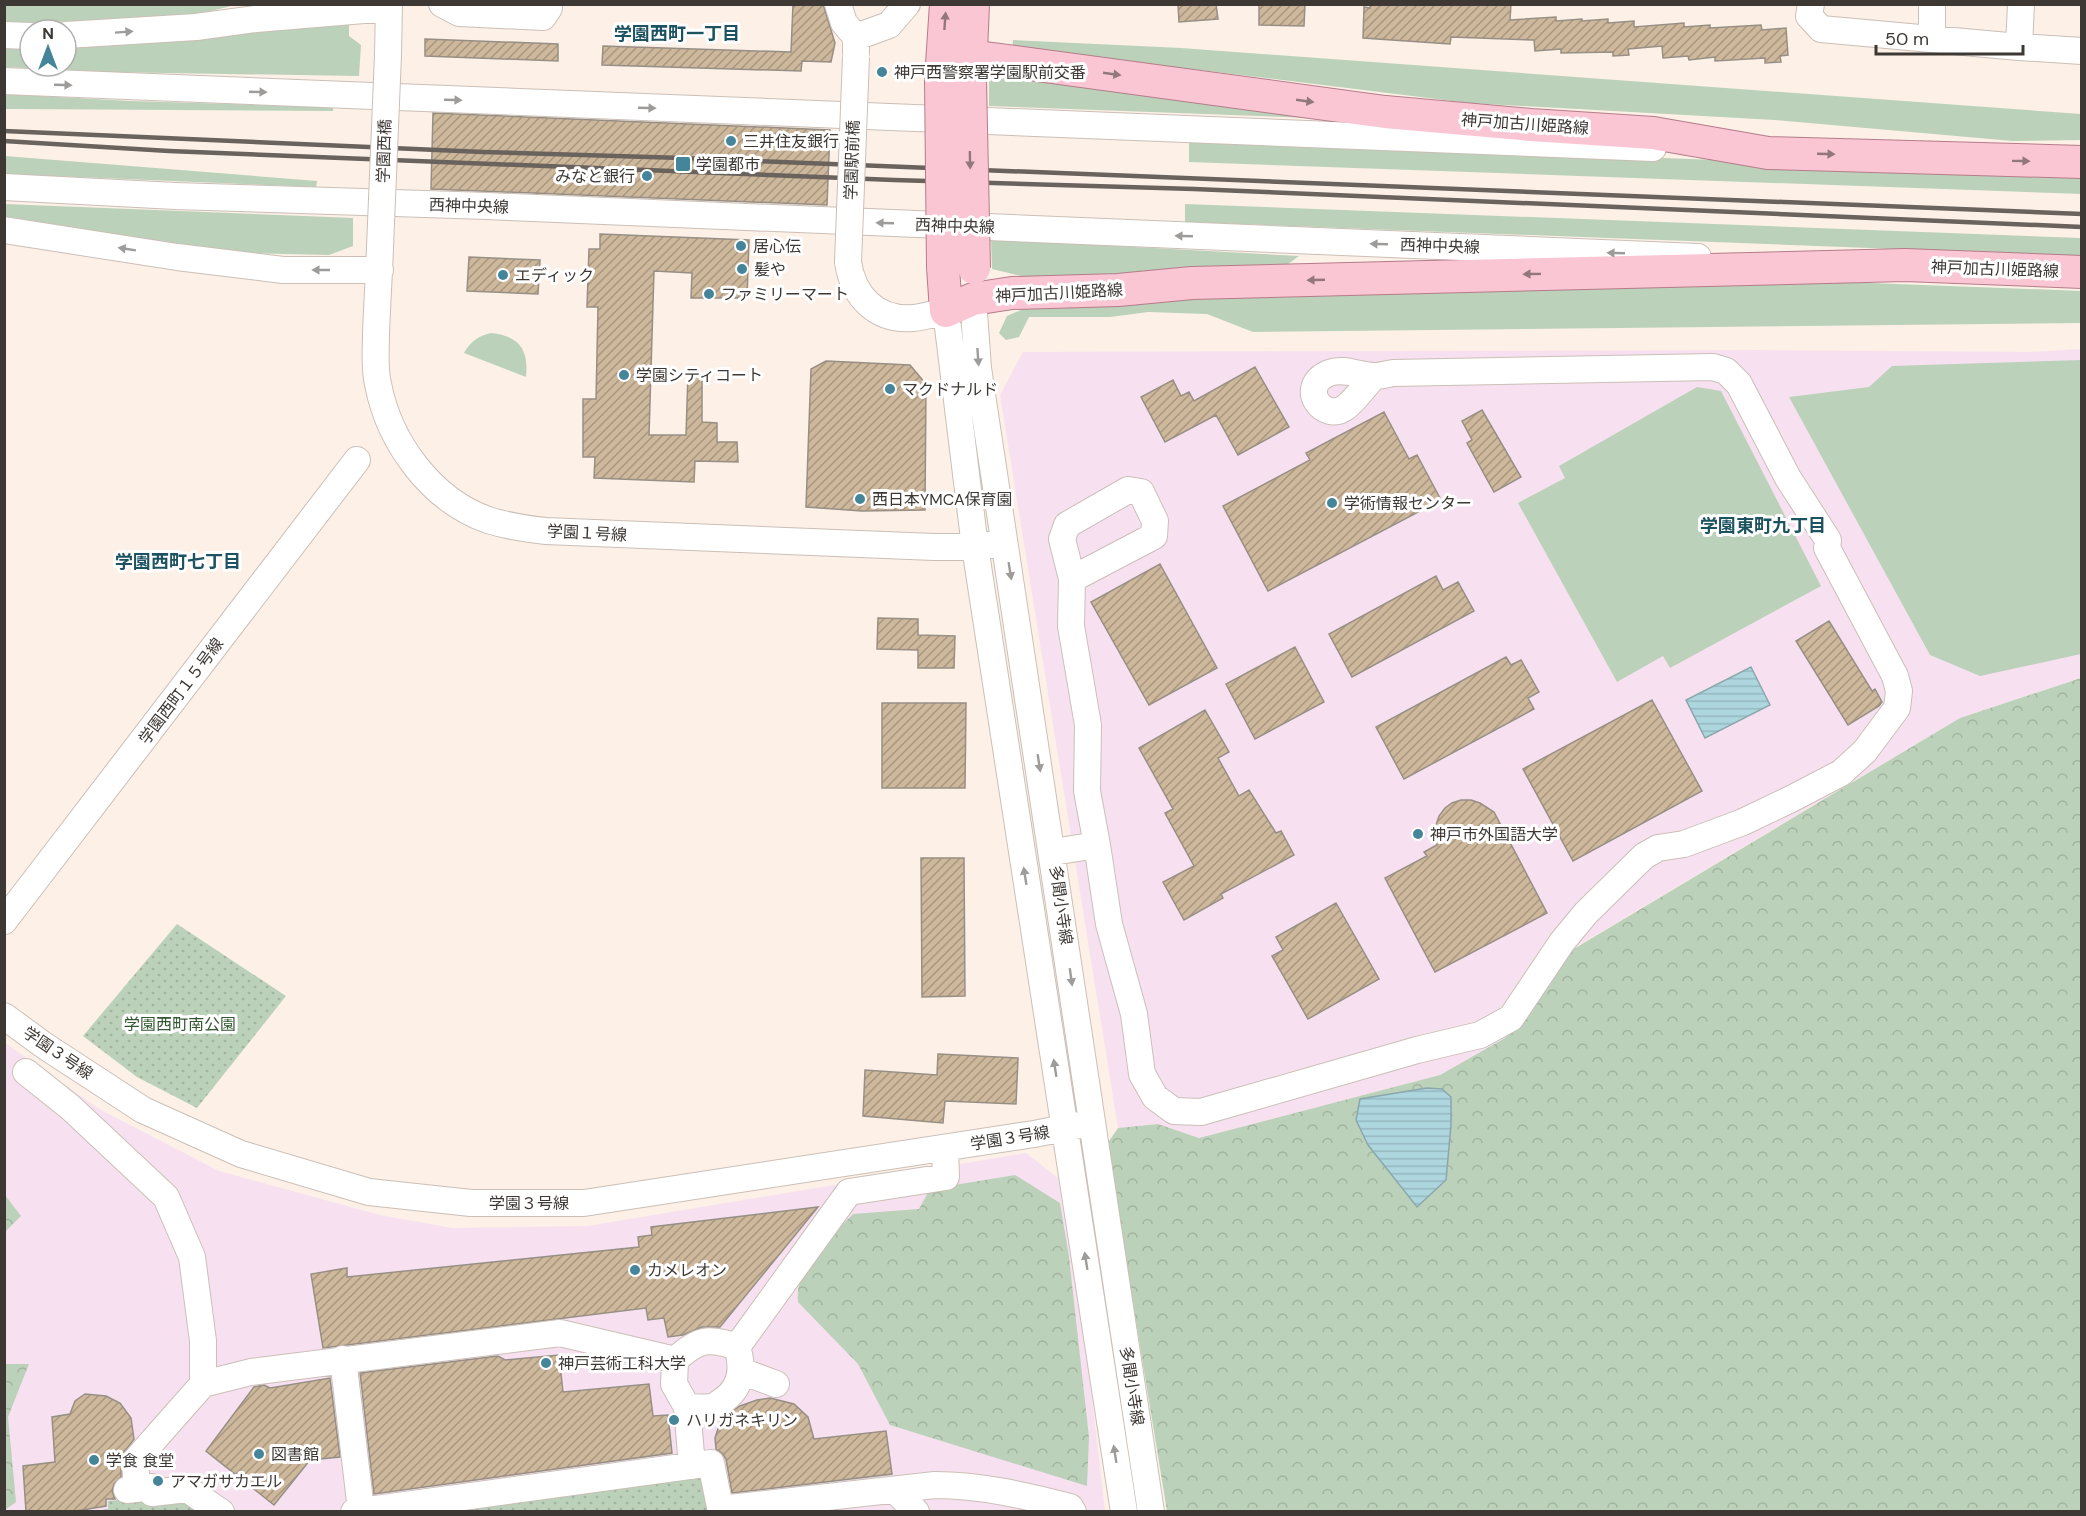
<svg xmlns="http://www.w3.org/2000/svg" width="2086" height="1516" viewBox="0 0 2086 1516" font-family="'DM Sans','Noto Sans JP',sans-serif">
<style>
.education{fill:#f7e1f0}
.green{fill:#bbd1b9}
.forest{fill:url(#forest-crowns);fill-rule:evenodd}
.park{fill:url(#park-dots)}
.water{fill:url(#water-rules);stroke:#8ba7ac;stroke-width:1.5}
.building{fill:url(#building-hatch);stroke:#978f85;stroke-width:1.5}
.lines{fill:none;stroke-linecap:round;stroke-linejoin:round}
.minor-casing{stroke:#cbbfb7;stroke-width:28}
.major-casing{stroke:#b57c8a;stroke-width:34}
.minor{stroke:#fff;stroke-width:26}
.major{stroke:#fac6d4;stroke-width:32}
.rail{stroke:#69625d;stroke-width:4.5}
.minor-bridge-casing{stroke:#cbbfb7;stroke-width:28;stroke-linecap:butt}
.major-bridge-casing{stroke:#b57c8a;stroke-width:34;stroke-linecap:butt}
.minor-bridge{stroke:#fff;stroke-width:26}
.major-bridge{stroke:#fac6d4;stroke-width:32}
.oneway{fill:#92787c}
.oneway2{fill:#9e9c9a}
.poi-dot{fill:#458599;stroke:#fff;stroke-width:2}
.labels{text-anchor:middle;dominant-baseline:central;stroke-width:6;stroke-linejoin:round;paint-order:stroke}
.poi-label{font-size:16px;fill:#3d3834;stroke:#fff;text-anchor:start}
.street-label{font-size:16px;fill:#3d3834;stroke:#fff}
.park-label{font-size:16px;fill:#335730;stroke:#fff}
.neighbourhood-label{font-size:18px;font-weight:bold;fill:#1d5261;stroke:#fff}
</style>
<defs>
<pattern id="forest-crowns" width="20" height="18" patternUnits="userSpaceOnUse" patternTransform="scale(1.5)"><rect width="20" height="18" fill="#bbd1b9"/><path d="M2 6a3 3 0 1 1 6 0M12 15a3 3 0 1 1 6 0" fill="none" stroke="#a2b4a0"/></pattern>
<pattern id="park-dots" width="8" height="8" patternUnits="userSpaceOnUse" patternTransform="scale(1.5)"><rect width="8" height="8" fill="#bbd1b9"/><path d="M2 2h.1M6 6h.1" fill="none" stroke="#a2b4a0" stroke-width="1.8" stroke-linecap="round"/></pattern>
<pattern id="water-rules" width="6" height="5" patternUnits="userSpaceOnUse" patternTransform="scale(1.5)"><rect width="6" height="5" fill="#add6df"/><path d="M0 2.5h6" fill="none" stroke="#96b8c0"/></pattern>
<pattern id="building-hatch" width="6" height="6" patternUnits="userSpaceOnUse" patternTransform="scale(1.5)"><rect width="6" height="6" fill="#ceb89c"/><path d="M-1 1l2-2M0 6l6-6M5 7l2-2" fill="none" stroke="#a89780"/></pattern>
</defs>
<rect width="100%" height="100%" fill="#fcf0e7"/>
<path class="education" d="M2081,349V678L1960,718L1572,949L1505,1038L1440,1075L1199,1138L1158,1124L1118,1128L1000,395L1023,352L1759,350L2030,352Z
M4,1042L99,1109L219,1171L380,1215L452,1228L587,1226L1026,1153L1067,1185L1105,1511H5Z"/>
<path class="green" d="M4,5H235L191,16L8,24L5,23Z
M349,23V36L361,45L359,76L105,72L5,67L4,45L30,46V66H66V45Z
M1013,40L1181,48L2081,114V140L2013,141L1775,120L1469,103L1200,70L1012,51Z
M1007,69L1312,118L989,106V81L1007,78Z
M4,94L130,101L333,107V111L16,109H5Z
M1189,141L2081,173L2082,194L1189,162Z
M5,156L317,181L316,187L5,174Z
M4,204L353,218V246L329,255L249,253L58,229L5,219Z
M1185,204L2081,238V256L1185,222Z
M991,239L1299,256L1280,270L1030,278L992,269Z
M1768,279L2082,291L2081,323L1253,332L1207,314L1148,312L1110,317H1029L1019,337L1006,340L999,333L1007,316L1021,310L1025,302L1159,293Z
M491,333C519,336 529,349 526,377L464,353C471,341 478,336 491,333Z
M2081,360V654L1980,676L1930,655L1789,397L1869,387L1892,366Z
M1697,387L1721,391L1821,586L1670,668L1663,656L1617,682L1518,503L1565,478L1559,466Z"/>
<path class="forest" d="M2081,678V1511H1167L1107,1144L1118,1128L1158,1124L1199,1138L1440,1075L1505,1038L1572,950L1960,718ZM1442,1089L1451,1097V1125L1417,1207L1368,1145Z
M1015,1175L1060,1203L1069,1257L1089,1437L1087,1486L890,1425L858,1364L798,1302C794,1266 830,1238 853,1214L919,1209L930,1189Z
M5,1195L21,1216L5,1232H4Z
M4,1364H29L8,1417L16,1502L5,1510Z"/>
<path class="park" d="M177,924L286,996L197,1108L137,1077L83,1036Z
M711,1463L719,1512H364Z
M187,1493L211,1512H89L108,1509V1501Z"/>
<path class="water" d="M1751,667L1770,705L1705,738L1686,700Z
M1427,1088L1442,1089L1451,1097V1125L1446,1180L1417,1207L1368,1145L1356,1120L1360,1099Z"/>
<path class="building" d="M793,4H823L835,43L831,62L802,61L801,71L602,65L603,46L791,52Z
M1178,4H1216L1218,19L1179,22Z
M1259,4H1305L1304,26L1259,25Z
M1370,4H1511L1510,20L1556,17V21L1582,19V21L1608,19V23L1634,21V27L1684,23V27L1710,25V28L1761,25L1762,30L1786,28L1788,55L1780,56L1781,62L1765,63V58L1715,61V57L1689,60L1688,56L1663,58L1662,46L1628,49L1629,55L1613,56V52L1561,53V49L1535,51L1534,40L1451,37L1450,44L1363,38L1364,7L1370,8Z
M425,39L558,44V61L425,56Z
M433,113L830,130L827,205L431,189Z
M600,234L749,240L747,298H691L692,273L654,271L649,435H686L688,374L702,375V422L717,423V442H737L738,462L695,461L694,482L594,478L595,457H583V399H596L598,307H587L589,249H600Z
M469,257L540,260L538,294L467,291Z
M826,361L910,365L926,384L925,510L862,511L806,507L811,369Z
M1255,367L1289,427L1238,455L1216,415L1165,442L1141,397L1173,380L1181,396L1189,392L1194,401Z
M1482,410L1521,477L1494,492L1467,443L1472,440L1462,421Z
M1384,412L1409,459L1417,455L1441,500L1268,591L1223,506L1310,460L1306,453Z
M1160,564L1217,668L1149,705L1091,602Z
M1436,576L1443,590L1458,582L1474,611L1352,677L1329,634Z
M878,618L918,619V635L955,636L954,668H918V650L877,649Z
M1829,621L1872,691L1875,689L1882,702L1879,706L1848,725L1796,641Z
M1295,647L1324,702L1255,739L1226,684Z
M1506,657L1511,665L1521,660L1539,692L1528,698L1534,709L1404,779L1376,727Z
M1652,700L1702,791L1573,861L1523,769Z
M882,703H966L965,788H882Z
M1205,710L1229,752L1218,758L1239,796L1249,790L1276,833L1281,831L1294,855L1221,894L1223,898L1184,920L1163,882L1194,866L1165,813L1173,809L1139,748Z
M1461,800H1471L1480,803L1494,812L1547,913L1435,972L1385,878L1427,856L1424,852L1437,845L1436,825L1439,816L1445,808L1452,803Z
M921,858H964L965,996L922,997Z
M1336,903L1379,979L1308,1019L1272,956L1283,950L1276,937Z
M938,1054L1018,1058L1016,1104L945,1101L943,1123L863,1116L865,1070L937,1075Z
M818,1207L720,1327H702L683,1335L668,1337L664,1318L648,1320L646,1308L323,1348L311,1274L347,1268V1277L639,1247L638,1237L652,1235L651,1227Z
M559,1355L563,1392L649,1384L653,1416L668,1415L672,1453L374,1494L360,1373L498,1356L505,1360Z
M330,1378L340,1457L310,1460L274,1505L206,1451L254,1387L264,1385L270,1388Z
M85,1394L106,1396L120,1403L131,1418L134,1439L121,1457V1477L114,1484L112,1491L115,1499H106V1506L70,1512H26L23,1466L55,1462L52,1417L70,1414L75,1401Z
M770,1398L794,1404L808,1417L814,1439L886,1431L892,1474L732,1493L726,1459L722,1453L716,1449L715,1438L721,1419L740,1406L757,1400Z"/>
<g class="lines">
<g class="minor-casing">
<path id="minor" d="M442,4L459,13L543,17L549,8V4
M838,4L844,23L856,37V52
M1811,4L1809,16L1821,29L2019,47L2082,51
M4,35L30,36
M66,35L196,27L256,19L388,8
M856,37L889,25L907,4
M1932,39V4
M2019,47L2021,4
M388,55L389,4
M4,81L1653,148
M4,187L175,196L487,206L1698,257
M4,230L177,257L283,270H380
M380,247C379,276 377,305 376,334C376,350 374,368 378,384C389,442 431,500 488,520C507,526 527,529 546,531L934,547H975L990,545
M848,262C853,296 876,321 913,318C924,317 935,313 946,311L975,547L1124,1512
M973,299L978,368L1151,1512
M1072,579L1062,539L1067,525L1128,490L1141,492L1155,521L1154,536L1072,579L1071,626L1088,725L1087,791L1097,845L1109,924L1134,1014L1142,1074L1155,1097L1174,1111L1201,1112L1417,1050L1480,1035L1511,1018L1562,942L1586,913L1644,856L1658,848L1684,844L1743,822L1791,799L1841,773L1865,751L1897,708L1899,691L1895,676L1827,548L1828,540L1788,478L1739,384L1726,371L1713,367L1393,373C1387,374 1380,376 1375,376C1359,376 1344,367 1329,373C1296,387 1324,424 1346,407C1356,399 1365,386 1374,376
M1053,852L1097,845
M4,921L357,460
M4,1016L45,1046L143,1110L241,1154L369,1192L471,1203H584L1034,1134L1080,1125
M26,1072L70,1107L166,1197L192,1257L203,1341V1384L251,1372L560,1333L675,1360
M737,1347C708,1337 698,1339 675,1360L674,1384L687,1407C694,1407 703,1408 710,1407C715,1407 719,1403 722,1401C742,1388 744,1368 737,1347L849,1192L946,1177L945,1148
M343,1359L361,1510
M741,1371L776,1384
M687,1407L692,1466
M137,1489L135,1461L203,1384
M127,1490L152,1487V1493L187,1489L221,1512
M895,1490L916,1512
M720,1509L935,1485C982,1485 1026,1496 1070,1507L1073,1512
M354,1512L711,1463L721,1512"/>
</g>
<g class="major-casing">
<path id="major" d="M970,56L1385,112L1531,125L1653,133L1768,153L2082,162
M970,76L973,4
M941,79L946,4
M943,267L946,311L973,299L1012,293L1118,290L1192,283L1905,265L2082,272"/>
</g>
<use href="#minor" class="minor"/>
<use href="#major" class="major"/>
<path class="rail" d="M4,131L483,152L682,158L2082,214
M4,141L169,151L894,180L1194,189L2082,227"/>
<g class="minor-bridge-casing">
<path id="minor-bridge" d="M380,247L388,55
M848,262L856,57"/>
</g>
<g class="major-bridge-casing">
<path id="major-bridge" d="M941,79L943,267
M970,80L974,268"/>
</g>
<use href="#minor-bridge" class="minor-bridge"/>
<use href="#major-bridge" class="major-bridge"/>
</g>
<defs><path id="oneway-solid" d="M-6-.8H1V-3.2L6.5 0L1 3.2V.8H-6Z" transform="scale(1.5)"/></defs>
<g class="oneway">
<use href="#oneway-solid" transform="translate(945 21) rotate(-86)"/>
<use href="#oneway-solid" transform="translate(1112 74) rotate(8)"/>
<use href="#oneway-solid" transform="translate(1305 101) rotate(8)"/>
<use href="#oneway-solid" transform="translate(1826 154) rotate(2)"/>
<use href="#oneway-solid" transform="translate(970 160) rotate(89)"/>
<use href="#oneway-solid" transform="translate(2021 161) rotate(1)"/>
<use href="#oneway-solid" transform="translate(1532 274) rotate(179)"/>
<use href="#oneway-solid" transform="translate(1316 280) rotate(178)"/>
</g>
<g class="oneway2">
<use href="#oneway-solid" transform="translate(124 32) rotate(-4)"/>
<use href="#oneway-solid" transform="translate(63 85) rotate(2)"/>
<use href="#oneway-solid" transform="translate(258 92) rotate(2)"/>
<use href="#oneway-solid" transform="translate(453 100) rotate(2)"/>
<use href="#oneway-solid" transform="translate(647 108) rotate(2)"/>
<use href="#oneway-solid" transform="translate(885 223) rotate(-178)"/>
<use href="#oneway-solid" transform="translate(1184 236) rotate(-178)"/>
<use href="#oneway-solid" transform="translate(1379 244) rotate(-178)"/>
<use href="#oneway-solid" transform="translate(127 249) rotate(-171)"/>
<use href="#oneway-solid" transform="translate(1616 253) rotate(-178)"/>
<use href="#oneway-solid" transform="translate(321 270) rotate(-180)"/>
<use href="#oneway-solid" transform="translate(978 357) rotate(86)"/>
<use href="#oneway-solid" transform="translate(1010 571) rotate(81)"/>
<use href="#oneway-solid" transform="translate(1039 763) rotate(81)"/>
<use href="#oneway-solid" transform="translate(1025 876) rotate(-99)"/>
<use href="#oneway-solid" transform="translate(1071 977) rotate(82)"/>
<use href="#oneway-solid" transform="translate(1055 1068) rotate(-99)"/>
<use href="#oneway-solid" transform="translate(1086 1261) rotate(-99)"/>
<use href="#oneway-solid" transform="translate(1115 1454) rotate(-99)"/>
</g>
<g class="poi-dot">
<circle cx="882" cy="72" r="6"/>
<circle cx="731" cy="141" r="6"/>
<rect x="675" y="156" width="16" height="16" rx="3"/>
<circle cx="647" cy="176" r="6"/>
<circle cx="741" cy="246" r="6"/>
<circle cx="742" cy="269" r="6"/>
<circle cx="503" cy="275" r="6"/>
<circle cx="709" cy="294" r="6"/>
<circle cx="624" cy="375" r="6"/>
<circle cx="890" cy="389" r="6"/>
<circle cx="860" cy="499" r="6"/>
<circle cx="1332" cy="503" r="6"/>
<circle cx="1418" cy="834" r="6"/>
<circle cx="635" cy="1270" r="6"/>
<circle cx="546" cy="1363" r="6"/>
<circle cx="674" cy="1420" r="6"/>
<circle cx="259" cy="1454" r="6"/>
<circle cx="94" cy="1460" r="6"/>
<circle cx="158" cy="1481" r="6"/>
</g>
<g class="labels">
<g class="poi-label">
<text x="894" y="72">神戸西警察署学園駅前交番</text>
<text x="743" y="141">三井住友銀行</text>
<text x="696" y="164">学園都市</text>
<text x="635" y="176" text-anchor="end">みなと銀行</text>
<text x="753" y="246">居心伝</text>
<text x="754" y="269">髪や</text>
<text x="515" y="275">エディック</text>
<text x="721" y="294">ファミリーマート</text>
<text x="636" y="375">学園シティコート</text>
<text x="902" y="389">マクドナルド</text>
<text x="872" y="499">西日本YMCA保育園</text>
<text x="1344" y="503">学術情報センター</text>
<text x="1430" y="834">神戸市外国語大学</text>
<text x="647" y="1270">カメレオン</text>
<text x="558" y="1363">神戸芸術工科大学</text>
<text x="686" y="1420">ハリガネキリン</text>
<text x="271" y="1454">図書館</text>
<text x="106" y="1460">学食 食堂</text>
<text x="170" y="1481">アマガサカエル</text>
</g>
<g class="street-label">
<text transform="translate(1525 124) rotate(4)">神戸加古川姫路線</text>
<text transform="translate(384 151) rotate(-88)">学園西橋</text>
<text transform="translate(852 160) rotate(-88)">学園駅前橋</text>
<text transform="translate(469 206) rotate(2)">西神中央線</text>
<text transform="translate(955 226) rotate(2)">西神中央線</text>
<text transform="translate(1440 246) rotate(2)">西神中央線</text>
<text transform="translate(1995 269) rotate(2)">神戸加古川姫路線</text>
<text transform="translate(1059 293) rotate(-3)">神戸加古川姫路線</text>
<text transform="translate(587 533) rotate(3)">学園１号線</text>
<text transform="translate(181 691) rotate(-53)">学園西町１５号線</text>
<text transform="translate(1061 905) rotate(82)">多聞小寺線</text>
<text transform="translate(58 1053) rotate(34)">学園３号線</text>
<text transform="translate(1010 1138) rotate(-9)">学園３号線</text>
<text x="529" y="1203">学園３号線</text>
<text transform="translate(1132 1386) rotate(81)">多聞小寺線</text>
</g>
<g class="park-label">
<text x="180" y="1024">学園西町南公園</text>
</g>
<g class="neighbourhood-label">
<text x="677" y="34">学園西町一丁目</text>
<text x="1763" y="526">学園東町九丁目</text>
<text x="178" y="562">学園西町七丁目</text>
</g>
</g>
<rect width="2086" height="1516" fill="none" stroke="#3d3834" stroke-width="12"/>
<g transform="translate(48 48)"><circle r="28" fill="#ffffff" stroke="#b1afae" stroke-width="1.5"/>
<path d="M0-4.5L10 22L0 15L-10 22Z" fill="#458599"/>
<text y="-9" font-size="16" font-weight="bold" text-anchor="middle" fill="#3d3834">N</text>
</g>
<path d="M1876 45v9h147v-9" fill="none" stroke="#3d3834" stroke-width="3"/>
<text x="1885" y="45" font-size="18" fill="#3d3834" stroke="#ffffff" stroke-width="4.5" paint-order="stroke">50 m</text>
</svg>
